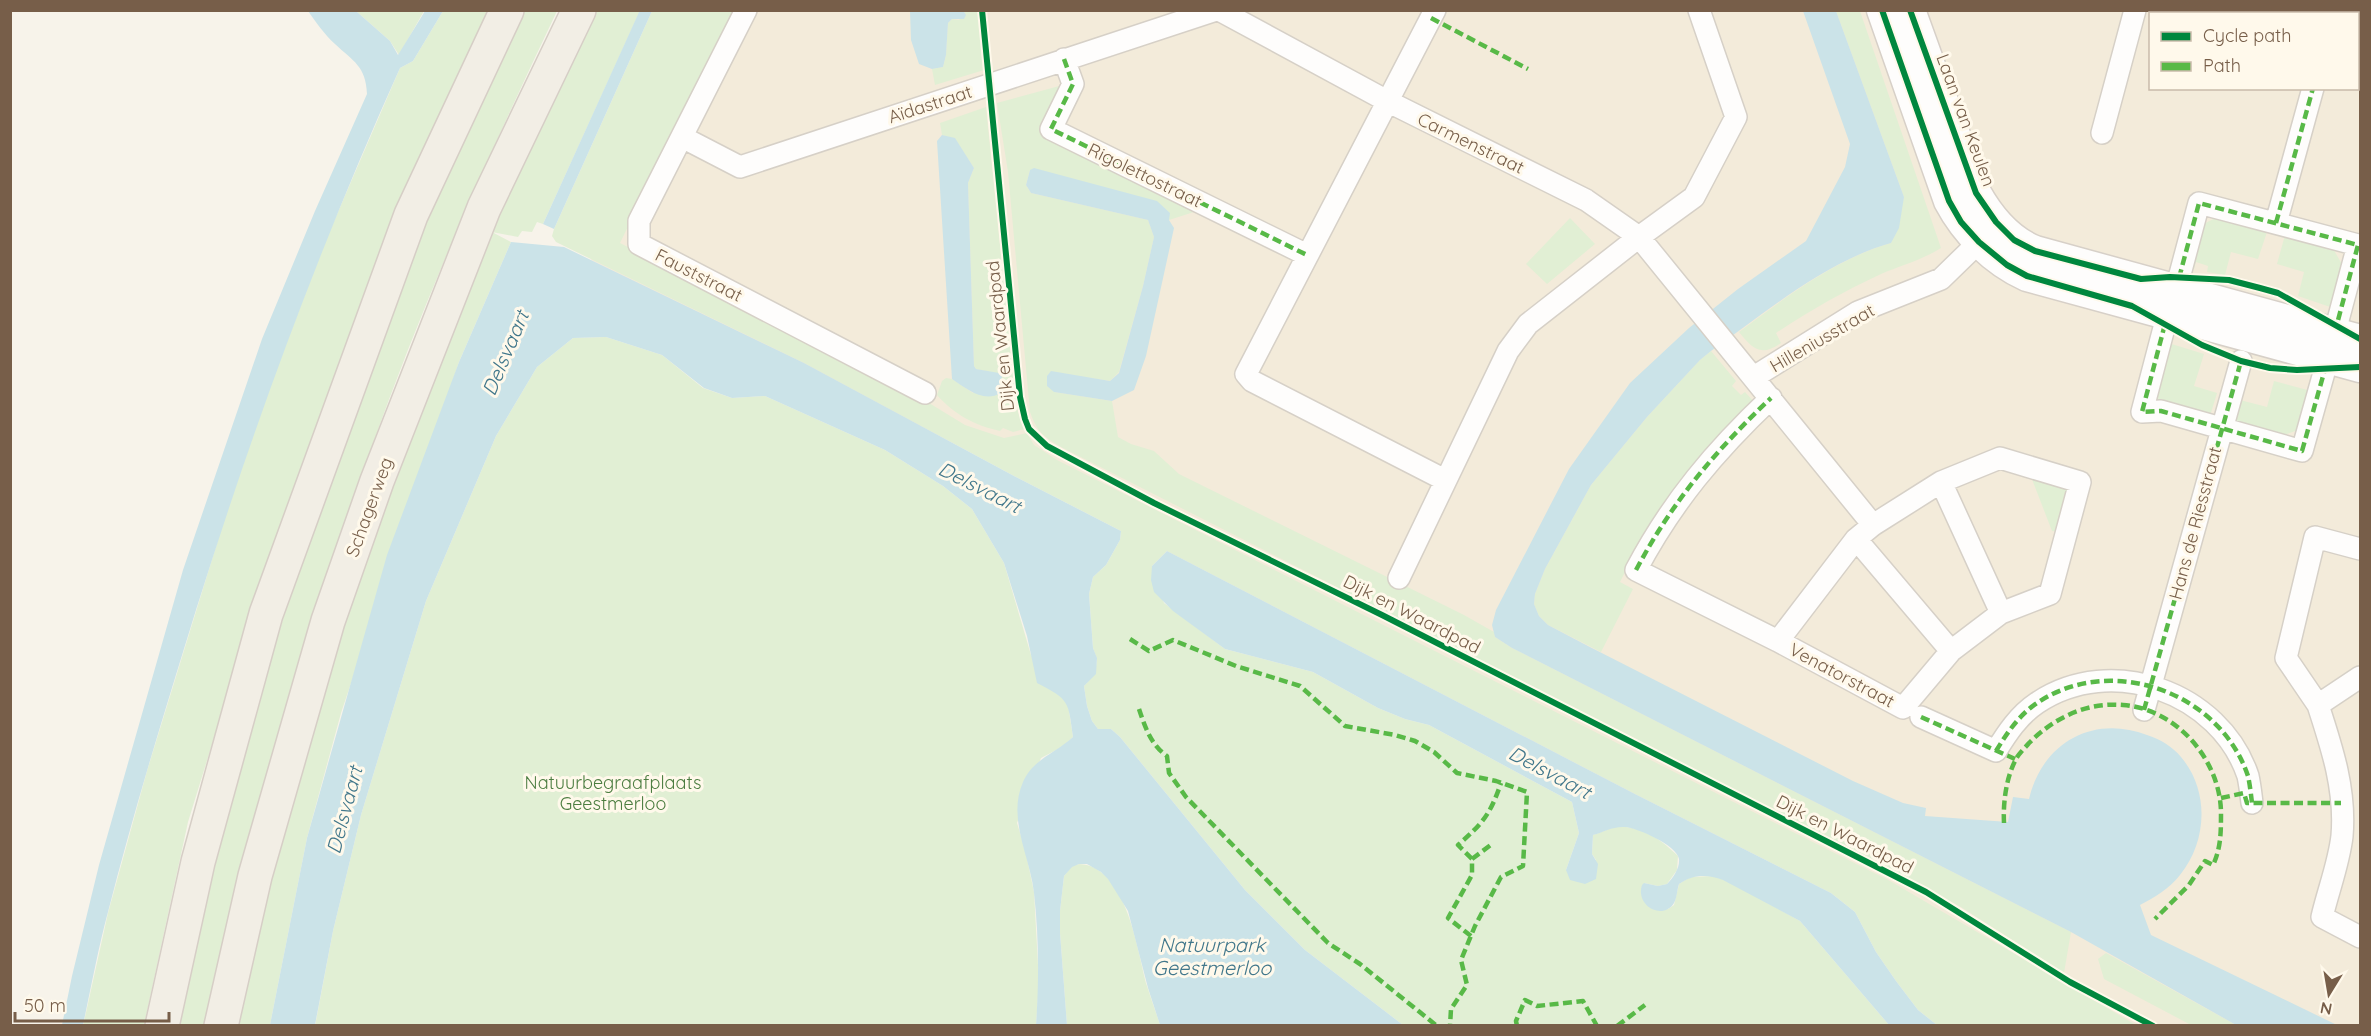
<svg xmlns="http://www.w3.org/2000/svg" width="2371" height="1036" viewBox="0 0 2371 1036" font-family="Quicksand,sans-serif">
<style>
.residential{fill:#f3ebda;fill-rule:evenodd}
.green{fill:#e1efd4}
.water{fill:#cbe3e8}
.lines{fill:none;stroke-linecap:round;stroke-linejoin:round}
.street-casing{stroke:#d6d0c7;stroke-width:24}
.secondary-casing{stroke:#d7d0c8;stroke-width:33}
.primary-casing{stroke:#d6cec6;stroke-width:36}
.street{stroke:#fefdfc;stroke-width:21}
.secondary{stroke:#fefdfc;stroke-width:30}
.primary{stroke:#f2eee5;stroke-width:33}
.quiet{stroke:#58b947;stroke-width:4.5;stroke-dasharray:9 4.5;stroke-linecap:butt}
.cycleway-casing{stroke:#fff9eb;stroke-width:10}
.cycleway{stroke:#00873e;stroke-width:6}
.labels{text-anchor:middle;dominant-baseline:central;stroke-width:6;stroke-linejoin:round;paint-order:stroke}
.street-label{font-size:18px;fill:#775e49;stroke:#fff9eb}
.park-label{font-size:18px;fill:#4c7d40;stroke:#fff9eb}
.water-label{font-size:20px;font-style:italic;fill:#41778b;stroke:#fff9eb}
</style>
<rect width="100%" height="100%" fill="#f7f3ea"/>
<path class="residential" d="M719,11H2360V1025L2104,1026L2068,1012L1635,794L1140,537L591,260ZM2150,14H2358V88H2150Z"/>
<path class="green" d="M356,11H424L399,55L390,41Z
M443,11H491L379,254L276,537L188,822L144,1025L83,1026L108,913L147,771L225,517L267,394L325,242L400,68L413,61Z
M519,11H557C489,154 424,299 371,449C303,638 248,830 204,1025L175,1026L238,769L332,456L428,202Z
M590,11H640L543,224L537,222L532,232L522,231L518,237L492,232L511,242L459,362L341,713L307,838L270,1025L239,1026L267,898L304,753L337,640L403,451L503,196Z
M652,11H733L620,243L916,395L965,425L1004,438L1027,433L1034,445L1057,460L1890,881L2136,1025H1937L1918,1010L1896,981L1876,952L1855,912L1831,893L1635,794L1167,551L1152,566L1164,603L1225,649L1313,672L1378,708L1405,719L1429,725L1572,802L1579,833L1566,870L1596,860L1592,854L1593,835C1601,833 1608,828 1616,827C1640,824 1662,840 1678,856L1677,870L1667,884L1658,886L1644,883L1668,909L1674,905L1679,884L1690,877L1713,876L1730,882L1800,921L1889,1025H1403L1305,950L1245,890L1120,737L1111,729H1098L1092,721L1087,706L1084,686L1095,674L1097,659L1093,648L1089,594L1093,577L1106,565L1120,540L1121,531L1014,476L804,363L556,242L552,236L554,229Z
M963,11H978L984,70L935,85L932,69L943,67L946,55L948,23L952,19L959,20L965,12Z
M1836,11H1860L1941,248C1922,260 1902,265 1881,274C1844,291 1809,311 1776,333L1781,343C1760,357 1753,349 1739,332C1785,298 1835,259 1891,243L1904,197Z
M1063,85L1045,130L1200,210L1169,220L1030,170L1026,185L1031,193L1148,220L1154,237L1143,286L1119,372L1110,381L1051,372L1054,392L1112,401L1118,437L1131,444L1154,451L1179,474L1464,615L1494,632L1495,637L1512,648L2071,932L2064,973L1961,907L1658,750L1061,447C1043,436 1037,432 1030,412L1008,172L997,103Z
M986,107L1016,405L1024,429L1013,432L1003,428L1000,431C974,425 955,415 937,395L942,381L946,378L952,379L973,393L1002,375L976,369L974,366L968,183L974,168L955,139L942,135L940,123Z
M2219,216L2268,229L2258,259L2231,252L2225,275L2207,272L2208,266L2196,262L2194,269L2186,266L2196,228Z
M1570,218L1595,244L1547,284L1526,264Z
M2285,235L2332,247L2346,271L2336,309L2298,296L2304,272L2277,264Z
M606,337L662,355L703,388L732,398L765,396L885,450L943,486L972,509L1004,563L1031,655L1068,704L1073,737L1062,747L1041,758L1017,823L1025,849L1034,892L1039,983L1036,1025L315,1026L333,931L361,815L426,601L496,436L537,367L573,338Z
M2165,342L2204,354L2194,386L2217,393L2209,419L2161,404L2154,391Z
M1711,351L1736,381L1732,386L1741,395L1745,392L1756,404L1631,560L1620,582L1633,589L1601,652L1548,625L1539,616L1534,604L1535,594L1545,569L1591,485L1647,417L1700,360Z
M2274,381L2311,391L2301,429L2275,438L2233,426L2240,400L2267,407Z
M2030,474L2070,486L2059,532L2052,531Z
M1079,864C1127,866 1137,950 1147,986C1151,999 1156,1012 1160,1025H1067L1060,933V911L1064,876L1072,866Z
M2106,953L2236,1025H2191L2104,979L2098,959Z"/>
<path class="water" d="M640,10L652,11L554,229L543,224Z
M963,10L966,15L964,19H952L948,23L946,55L943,67L932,69L919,64L911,40L910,11Z
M308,11H356L390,41L398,55L425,11H443L413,61L400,68C320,245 254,425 196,610C165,710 134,810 108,912C98,949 91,988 83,1025H62L72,976L99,865L183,570L262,339L315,211L367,94C366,66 353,61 335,44C324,34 316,22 308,11Z
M1803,11H1836L1904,197L1899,228L1891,243C1824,262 1767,312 1711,351L1700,360L1647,417L1591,485L1545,569L1535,594L1534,604L1539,616L1548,625L1588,646L1853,781L1903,803L1926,808L1925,816L2008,822L2013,797L2029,799C2042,743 2093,714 2147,735C2160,739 2173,747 2181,757C2210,791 2207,842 2180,875C2169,889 2155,897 2140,905L2151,935L2337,1025H2236L2071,932L1512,648L1495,637L1492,625L1496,610L1569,469L1630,383L1689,328L1738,289L1806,241L1845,167L1850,144Z
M942,135L955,138L974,168L968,183L974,366L976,369L999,373L1002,375L1001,393C983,403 967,389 952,379L937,141Z
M1034,168L1157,201L1170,213L1169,220L1174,228L1146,356L1134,390L1112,401L1054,392L1047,386V376L1051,371L1110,381L1119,373L1143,286L1154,237L1148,220L1031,193L1026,185L1030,170Z
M511,242L564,247L804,363L1014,476L1121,531L1120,540L1106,565L1093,577L1089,594L1093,648L1097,658L1096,674L1084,686L1087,706L1092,721L1098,729H1111L1120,737L1245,890L1305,950L1403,1025H1160L1148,988L1128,911L1108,879L1101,872L1087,864H1079L1072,867L1064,876L1060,911V933L1067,1025H1036C1039,982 1039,937 1034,893C1030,856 1007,819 1023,782C1033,759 1056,753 1073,737C1068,701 1070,700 1037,683L1027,636L1004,563L972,509L943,486L885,450L765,396L732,398L704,388L662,355L606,337L573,338L537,367L496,436L426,601L361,815L333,931L315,1025H270L307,838L387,555L459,362Z
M1167,551L1635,794L1831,893L1855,912L1876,952L1896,981L1918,1010L1937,1025H1889L1800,921L1723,880C1707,874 1693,874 1679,884C1677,890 1677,898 1674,903C1663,921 1635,906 1642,885L1644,883L1658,886L1667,884C1673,878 1680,868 1679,859C1677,845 1637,828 1625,827C1613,826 1604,832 1593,835L1592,854L1598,864L1596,879L1585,884L1570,880L1566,870L1579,833L1572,802L1429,725L1405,719L1378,708L1313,672L1225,649L1173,611L1154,592L1151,580L1152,566Z"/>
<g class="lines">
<g class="street-casing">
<path id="street" d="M746,10L639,221V244L925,393
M1219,10L1389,102L1586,200L1639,237L1873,525
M1435,10L1246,374L1252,381L1445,480
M2204,10L2215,14
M2308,14L2309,10
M2358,24L2360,12
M2358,53L2360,54
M1064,59L1073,84L1051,129L1307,255
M2102,133L2135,10
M682,137L740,167L1216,10
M2276,223L2313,88
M2179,278L2199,203L2358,245L2337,324
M2165,324L2142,412L2161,411L2302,451L2325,369
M1754,377L1858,312L1941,279L1979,242
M1771,398C1715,451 1672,502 1636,570L1778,641L1903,708L1951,651L2001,613L2050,594L2080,482L2000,458L1941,482L1873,525L1856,539L1778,641
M1941,482L2001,613
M1856,539L1951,651
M1399,578L1508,351L1528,324L1639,237L1694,197L1736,117L1699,10
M2360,677L2318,705C2332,748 2346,790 2342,836C2339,863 2328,891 2322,917L2360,937
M2318,705L2286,658L2315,537L2360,549
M2144,710L2241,361
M1921,717L1996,751C2007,733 2019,715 2037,703C2111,653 2220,692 2248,776C2250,785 2251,795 2252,803"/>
</g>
<g class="secondary-casing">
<path id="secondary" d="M1882,10L1949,201C1966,233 1994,261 2027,276L2360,367
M1910,10L1976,193C1990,218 2008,240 2035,251L2360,340"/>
</g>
<g class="primary-casing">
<path id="primary" d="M162,1026L198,862L266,614L411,215L507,10
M221,1026L255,876L328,621L377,481L484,208L579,10"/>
</g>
<use href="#street" class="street"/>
<use href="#secondary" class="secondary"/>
<use href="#primary" class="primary"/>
<path class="quiet" d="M1431,18L1528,69
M1064,59L1073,84L1051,129L1307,255
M2276,223L2313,88
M2179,278L2199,203L2358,245L2337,324
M2165,324L2142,412L2161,411L2302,451L2325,369
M1636,570C1672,502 1715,451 1771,398
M1130,639L1149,651L1173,640L1236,666L1300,686L1345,726L1395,735L1415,741L1434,752L1457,773L1496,781L1527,792L1523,866L1501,877L1475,926L1461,960L1467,985L1451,1009L1450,1026
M1139,709C1145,727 1151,745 1167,756L1169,773L1186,797L1328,943L1360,964L1437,1026
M2144,710L2241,361
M1921,717L2015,759
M1996,751C2007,733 2019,715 2037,703C2111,653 2220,692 2248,776C2250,785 2251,795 2252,803
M2221,798L2244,793L2247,803H2341
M2004,823C2003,803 2006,779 2015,761C2018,754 2024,749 2029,743C2054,718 2086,702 2123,705C2177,709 2220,760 2221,812C2221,832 2221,848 2213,865L2205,861L2189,885L2155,919
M1472,859L1492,844
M1471,936L1448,918L1472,875V859L1458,845C1483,823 1490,815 1501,783
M1517,1026L1516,1021L1525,1000L1537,1006L1583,1001L1597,1026
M1617,1026L1645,1005"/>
<g class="cycleway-casing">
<path id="cycleway" d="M982,10L1020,397L1025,419L1029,429L1047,446L1154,503L1382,615L1926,892L2070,982L2153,1026
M1882,10L1949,201L1961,222L1979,242L2007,265L2027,276L2132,306L2202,345L2241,361L2270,368L2297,370L2360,367
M1910,10L1976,193L1996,222L2014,240L2035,251L2141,279L2170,277L2229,280L2260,288L2278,293L2360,339"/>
</g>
<use href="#cycleway" class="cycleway"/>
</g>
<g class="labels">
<g class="street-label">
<text transform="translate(930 104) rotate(-18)">Aïdastraat</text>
<text transform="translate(1966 120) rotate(70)">Laan van Keulen</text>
<text transform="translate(1471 143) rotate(26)">Carmenstraat</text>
<text transform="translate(1145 175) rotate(26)">Rigolettostraat</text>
<text transform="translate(699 275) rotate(27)">Fauststraat</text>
<text transform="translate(1000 336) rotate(-96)">Dijk en Waardpad</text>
<text transform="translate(1822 338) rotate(-30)">Hilleniusstraat</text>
<text transform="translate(369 507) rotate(-70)">Schagerweg</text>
<text transform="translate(2195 523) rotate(-75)">Hans de Riesstraat</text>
<text transform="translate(1412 614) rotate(27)">Dijk en Waardpad</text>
<text transform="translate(1842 675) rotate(28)">Venatorstraat</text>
<text transform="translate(1845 834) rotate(27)">Dijk en Waardpad</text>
</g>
<g class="park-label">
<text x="613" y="782">Natuurbegraafplaats<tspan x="613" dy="21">Geestmerloo</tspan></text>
</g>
<g class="water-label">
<text transform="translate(505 353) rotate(-67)">Delsvaart</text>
<text transform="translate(980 487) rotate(27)">Delsvaart</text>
<text transform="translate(1550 772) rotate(28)">Delsvaart</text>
<text transform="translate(344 810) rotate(-75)">Delsvaart</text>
<text x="1212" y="944">Natuurpark<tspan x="1212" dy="23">Geestmerloo</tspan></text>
</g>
</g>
<rect width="2371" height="1036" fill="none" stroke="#775e49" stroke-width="24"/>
<rect x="2149" y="12" width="210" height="78" fill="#fff9eb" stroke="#c9bbaa" stroke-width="1.5"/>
<rect x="2161" y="32" width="30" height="9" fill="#00873e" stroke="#c9bbaa" stroke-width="1.5"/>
<text x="2203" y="42" font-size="18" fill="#775e49">Cycle path</text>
<rect x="2161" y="62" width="30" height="9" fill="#58b947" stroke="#c9bbaa" stroke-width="1.5"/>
<text x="2203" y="72" font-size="18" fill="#775e49">Path</text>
<g transform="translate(2329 994) rotate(191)" stroke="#fff9eb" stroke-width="4.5" paint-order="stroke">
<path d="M0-4.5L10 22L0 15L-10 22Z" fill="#775e49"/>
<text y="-9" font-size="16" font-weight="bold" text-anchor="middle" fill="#775e49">N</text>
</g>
<path d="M15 1012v9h154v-9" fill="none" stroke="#775e49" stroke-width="3"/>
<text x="24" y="1012" font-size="18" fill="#775e49" stroke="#fff9eb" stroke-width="4.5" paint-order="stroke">50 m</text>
</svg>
